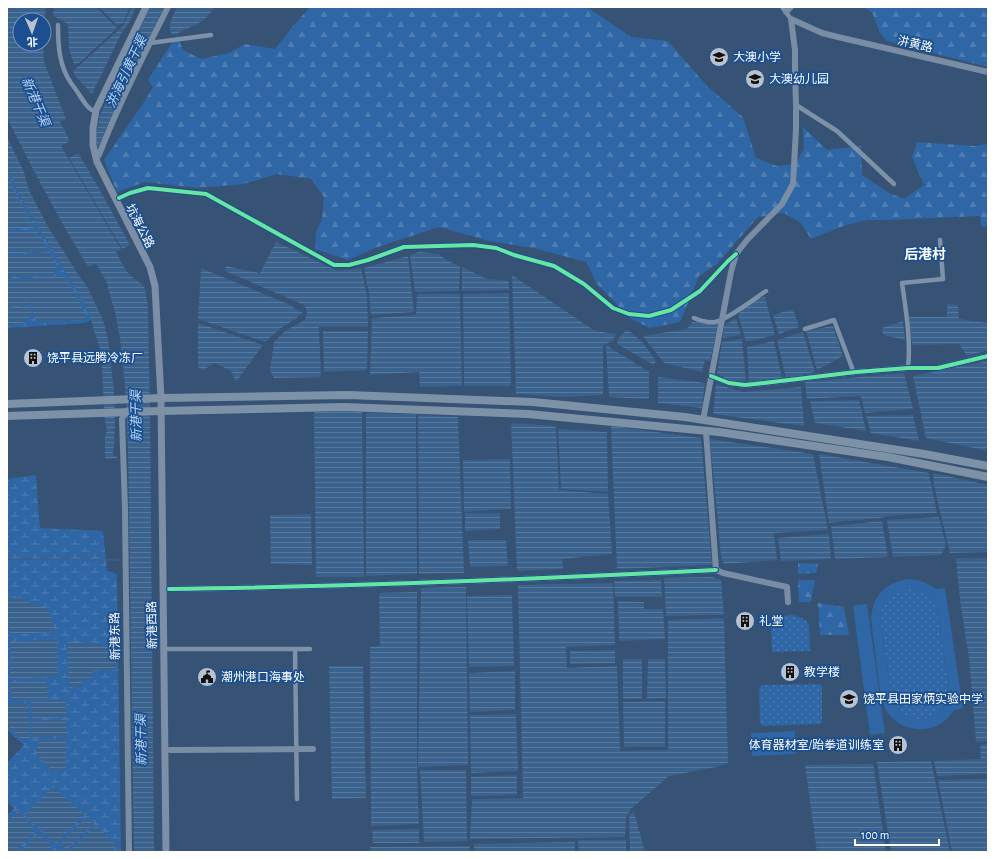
<svg xmlns="http://www.w3.org/2000/svg" width="995" height="859" viewBox="0 0 995 859" font-family="'Alegreya Sans','Noto Sans SC',sans-serif">
<style>
.grass{fill:url(#grass-dots)}
.forest{fill:url(#forest-firs)}
.wetland{fill:url(#wetland-marsh)}
.pitch{fill:#2f66a5;fill-rule:evenodd}
.water{fill:url(#water-rules)}
.lines{fill:none;stroke-linecap:round;stroke-linejoin:round}
.stream{stroke:#3b618d;stroke-width:1.5}
.street{stroke:#7d92a8;stroke-width:4.5}
.secondary{stroke:#798da4;stroke-width:6}
.primary{stroke:#7d8ea7;stroke-width:7}
.highway{stroke:#7e92a7;stroke-width:8}
.cycleway-casing{stroke:#1b4f8f;stroke-width:6}
.cycleway{stroke:#66e7a1;stroke-width:4}
.labels{text-anchor:middle;dominant-baseline:central;stroke-width:3.5;stroke-linejoin:round;paint-order:stroke}
.street-label{font-size:12px;fill:#fff;stroke:#1b4f8f}
.poi-label{font-size:12px;fill:#fff;stroke:#1b4f8f;text-anchor:start}
.water-label{font-size:13px;font-style:italic;fill:#b5d3f5;stroke:#1b4f8f}
.quarter-label{font-size:14px;font-weight:bold;fill:#fff;stroke:#1b4f8f}
</style>
<defs>
<pattern id="grass-dots" width="8" height="8" patternUnits="userSpaceOnUse"><rect width="8" height="8" fill="#2f66a5"/><path d="M2 2h.1M6 6h.1" fill="none" stroke="#4e7db2" stroke-width="1.8" stroke-linecap="round"/></pattern>
<pattern id="forest-firs" width="22" height="20" patternUnits="userSpaceOnUse"><rect width="22" height="20" fill="#2f66a5"/><path d="M5 1l3.5 6h-7zM16 11l3.5 6h-7z" fill="#4e7db2"/></pattern>
<pattern id="wetland-marsh" width="20" height="14" patternUnits="userSpaceOnUse"><rect width="20" height="14" fill="#2f66a5"/><path d="M1 5h8M5 5V1M11 12h8M15 12V8" fill="none" stroke="#4e7db2"/></pattern>
<pattern id="water-rules" width="6" height="5" patternUnits="userSpaceOnUse"><rect width="6" height="5" fill="#3b618d"/><path d="M0 2.5h6" fill="none" stroke="#58799e"/></pattern>
</defs>
<rect width="100%" height="100%" fill="#365274"/>
<path class="grass" d="M906,589C924,589 935,597 938,615L949,688C948,725 902,731 891,696L880,616C883,600 890,593 906,589Z
M793,615L804,619L809,625L810,651L772,652L771,624C777,617 784,615 793,615Z
M820,684L822,687V722L820,724L762,726L760,723L759,688L761,685Z"/>
<path class="forest" d="M310,7H587L631,37L668,41L707,86L743,117L756,158L777,166L795,164L804,149L803,127L827,150L861,146L862,175L889,193L904,199L924,185L912,157L917,142L975,146L988,144V227L981,226L980,216L886,220H867L846,225L811,239L801,223L784,213L758,217L716,265L699,276L680,322L650,328L631,319L597,284L586,262L533,248L489,241L439,227L375,248L348,260L315,249L316,232L322,219L324,197L311,179L277,174L244,184L198,188L145,182L117,192L104,160L142,105L153,87L148,80L177,35L183,50L201,59L229,53L245,44L275,49L294,25Z
M863,7H988V67L887,41L880,33L872,12Z
M798,563L818,564L816,573L798,574Z
M798,580H815L811,602H799Z
M818,603L844,607L849,635H820Z"/>
<path class="wetland" d="M7,166L19,194L69,278L86,307L91,320L85,323L7,328Z
M36,475L40,528L103,531L107,571L117,574L121,852H7V815L14,809L7,801V763L24,745L7,730V479Z"/>
<path class="pitch" d="M908,579C920,580 926,582 936,589L945,588L963,708L954,710C951,715 947,719 942,723C923,735 896,729 885,709C883,703 882,697 880,691L871,619C873,595 885,583 908,579ZM906,589C924,589 935,597 938,615L949,688C948,725 902,731 891,696L880,616C883,601 891,593 906,589Z
M867,604L885,733L870,735L853,606Z
M795,731L796,754L752,756L751,733Z"/>
<path class="water" d="M7,7H46L44,25V20H20V44H43L44,62L66,119L60,122L70,141L61,146L121,249L116,252L125,269L132,277L144,286L146,295L148,307L150,411L154,852H134L128,448L125,384L120,339L115,312L106,281L96,264L88,267L62,223L35,173L7,118Z
M54,7H96L117,28L114,31L79,63L74,64L69,49L68,25C64,20 57,19 53,15Z
M99,7H130L123,23L117,25Z
M132,7H136L129,23L122,32L92,94L76,77L73,71L122,27Z
M150,7H164L107,126L98,148C95,138 98,126 100,115Z
M177,7H215C205,21 200,23 184,30C180,31 178,35 173,35C166,27 173,16 177,7Z
M7,137L24,172L29,190L33,198L47,225L78,274L88,288L98,309L104,323L108,339L114,392L115,424L114,446L113,451V455L116,456L117,458L106,459L105,457V436L107,431L105,421L102,368L100,349L94,330L91,320L86,307L69,278L19,194L7,166Z
M78,153L96,183L130,245L122,249L69,158Z
M7,172L14,189L35,226L33,228L7,229Z
M38,231L48,249L46,251L7,254V232Z
M276,242L338,271L361,268L367,295L368,327H319L321,377L274,378L270,370L274,342L285,331L305,320L307,312L304,305L225,271L226,266L260,273Z
M49,252C53,258 58,263 57,271H54L55,275L7,277V256Z
M419,252L439,254L445,259L460,267L459,291L415,292L410,255Z
M408,256L414,312L371,315L369,294L364,268Z
M462,267L487,279L509,281V290L462,291Z
M201,268L286,303L303,313L294,320L281,328L265,342L198,319Z
M512,275L595,331L616,334L613,341L603,345V395L564,397L516,394Z
M62,276L66,278L80,303L86,317L84,320L37,322C31,314 30,288 29,278Z
M27,278L29,281L31,301L29,305L7,307V279Z
M509,293L511,386H464L463,294Z
M417,294H460L462,386L420,387L419,372L370,375L372,318L416,315Z
M765,297L775,335L746,342L738,314L756,299Z
M947,304L958,305L959,319L988,323V350L967,356L959,344L912,345L909,317H947Z
M29,306L31,307L32,315L23,323L7,325V308Z
M793,309L799,327L779,334L773,315Z
M736,318L741,335L723,338L724,326Z
M903,321L905,340L883,335L882,328Z
M692,322L718,324L710,361L705,360L702,372L664,363L643,336L687,329Z
M198,323L263,345L236,382L231,371L215,363L203,370L198,367Z
M833,326L843,356L817,370L806,331Z
M627,329L643,343L656,361L654,365L617,344L618,339Z
M323,331H368L367,370L324,372Z
M803,332L815,372L786,378L777,340Z
M742,339L746,381L728,380L717,373L722,342Z
M774,341L782,378L749,382L747,347Z
M606,345L649,372V399L609,397Z
M988,361V451L926,438L913,376Z
M904,373L913,409L865,413L861,396L807,399L805,382Z
M658,377L705,383L702,408L658,403Z
M716,384L744,392L801,387L804,426L713,414Z
M859,400L866,431L815,423L810,401Z
M314,412H362L364,577H316Z
M366,413L416,414L417,574L366,576Z
M418,415L458,417L464,573L419,574Z
M913,415L919,441L871,433L866,416Z
M511,423L556,426L559,490L608,494L612,554L562,559L563,569L517,571Z
M611,426L701,438L712,565L617,569Z
M558,429L607,432L608,492L561,489Z
M710,439L813,454L828,530L774,533L777,560L724,564L721,556Z
M819,454L929,473L937,513L897,515L879,518L829,523Z
M510,459L511,509L464,512L463,460Z
M933,473L988,485V552L950,553L934,486Z
M465,513H500V529L465,531Z
M311,514L312,565L271,564L270,515Z
M939,517L946,545L941,555L893,557L887,520Z
M882,521L888,557L835,559L831,526Z
M829,534L831,559L781,561L778,538Z
M468,540H506L508,566L470,567Z
M956,558H988V741L976,742L969,658L960,600Z
M712,577L721,580L724,615L666,616L664,578Z
M661,580L662,597H615L614,581Z
M613,583L615,645L566,647L567,668L617,666L620,751L668,750V620L724,618L728,763L716,767L669,776L631,809L626,817L625,837L470,839L472,799L523,798L518,585L555,584Z
M466,587L468,765L418,767L421,588Z
M417,592V770L419,824L371,826L370,647L380,646L379,593Z
M512,595L514,666L469,667L467,596Z
M21,597L32,604L48,608L55,632L10,634L7,598Z
M618,601L644,602V609H663L665,639L619,641Z
M57,639L58,676L10,679V642Z
M67,641L116,646V670H92L91,679L81,680L82,686L69,688Z
M615,650V663L570,664V651Z
M623,659H642V699H623Z
M648,659H665L666,698L647,699Z
M329,666H363L366,798L332,799Z
M515,671V710L470,712L469,673Z
M46,680L48,699L11,701L10,682Z
M66,699L67,717L32,719L31,702Z
M665,701V747H624L623,702Z
M28,703L30,738L21,739L7,725V705Z
M516,714L518,771L471,773L470,715Z
M66,720L67,735L32,738L31,721Z
M66,738V770L53,771L35,753L40,740Z
M988,744V774L937,776L934,761L981,759L980,745Z
M931,761L950,852H891L877,762Z
M873,764L886,852H817L805,765Z
M420,770H466L467,841L424,842Z
M517,775V795L471,796V777Z
M988,779V852H952L938,780Z
M53,787L85,815L56,844L30,820L24,815Z
M18,811L36,831L14,852H7V822Z
M634,812L645,852H630L629,815Z
M87,817L94,824L67,850L60,844Z
M96,825L117,846L111,852H68Z
M419,829V843H373L372,830Z
M38,833L53,846L46,852H19Z
M578,840H626V852H579Z
M575,842V852H474V844Z
M470,846V852H370V847Z"/>
<g class="lines">
<path class="stream" d="M7,559L120,560"/>
<path class="street" d="M782,7L791,19
M58,25C58,45 59,66 71,83C74,87 77,91 80,96C84,101 86,107 92,110
M150,43L211,35
M796,105L837,131L894,184
M119,198L130,193L148,188L206,194L334,265H349L368,260L404,247L473,245L496,248L514,255L554,266L584,284L613,308L629,314L649,316L671,310L700,291L728,261L735,255
M694,318C701,321 708,323 715,322C727,320 754,299 766,291
M805,329L834,320L854,373
M908,368C911,340 906,311 902,283L943,279L940,240
M168,649H310
M295,649L297,799"/>
<path class="secondary" d="M786,12L791,7
M99,155C118,105 144,55 168,7
M711,376L729,383L745,385L764,383L856,372L908,368H938L988,356
M128,412L124,415L122,419L125,509L129,852
M703,420L731,272L736,254L747,240L782,204L793,184L796,129V105L795,72V50L791,19L822,33L838,37L988,72
M706,431L716,570L723,573L787,587L788,602
M169,589C351,587 534,579 716,570
M170,750L313,749"/>
<path class="primary" d="M146,7L96,110L93,128V145L97,162L150,267L155,286L161,398L166,852"/>
<path class="highway" d="M7,404L161,398L348,395L533,402L685,417L924,454L988,466
M7,416L161,411L344,407L528,414L719,432L888,457L988,477"/>
<g class="cycleway-casing">
<path id="cycleway" d="M119,198L130,193L148,188L206,194L334,265H349L368,260L404,247L473,245L496,248L514,255L554,266L584,284L613,308L629,314L649,316L671,310L700,291L728,261L736,254
M711,376L729,383L745,385L764,383L856,372L908,368H938L988,356
M169,589C351,587 534,579 716,570"/>
</g>
<use href="#cycleway" class="cycleway"/>
</g>
<defs>
<g id="school-disc" transform="scale(1)"><circle r="9.5" fill="#b9c2ce" stroke="#1b4f8f"/><path d="M0-5L7-2L0 1L-7-2ZM-4 1L0 2.5L4 1V4Q0 6-4 4Z" fill="#111"/></g>
<g id="building-disc" transform="scale(1)"><circle r="9.5" fill="#b9c2ce" stroke="#1b4f8f"/><path d="M-4-6H4V6H1V3H-1V6H-4ZM-2.5-4.3h1.7v1.8h-1.7ZM.8-4.3h1.7v1.8H.8ZM-2.5-1h1.7V.8h-1.7ZM.8-1h1.7V.8H.8Z" fill="#111"/></g>
<g id="civic-disc" transform="scale(1)"><circle r="9.5" fill="#b9c2ce" stroke="#1b4f8f"/><path d="M-.6-6.5H3V-4.5H.6V-3L4-1V1h2V6H-6V1h2V-1L-.6-3ZM-1.2 2.5V6h2.4V2.5Z" fill="#111"/></g>
</defs>
<g fill-rule="evenodd">
<use href="#school-disc" x="719" y="57"/>
<use href="#school-disc" x="755" y="79"/>
<use href="#building-disc" x="33" y="358"/>
<use href="#building-disc" x="745" y="621"/>
<use href="#building-disc" x="790" y="672"/>
<use href="#civic-disc" x="207" y="677"/>
<use href="#school-disc" x="849" y="699"/>
<use href="#building-disc" x="898" y="745"/>
</g>
<g class="labels">
<g class="street-label">
<text transform="translate(915 44) rotate(13)">汫黄路</text>
<text transform="translate(140 226) rotate(63)">坑海公路</text>
<text transform="translate(152 625) rotate(-91)">新港西路</text>
<text transform="translate(115 636) rotate(-91)">新港东路</text>
</g>
<g class="poi-label">
<text x="733" y="57">大澳小学</text>
<text x="769" y="79">大澳幼儿园</text>
<text x="47" y="358">饶平县远腾冷冻厂</text>
<text x="759" y="621">礼堂</text>
<text x="804" y="672">教学楼</text>
<text x="221" y="677">潮州港口海事处</text>
<text x="863" y="699">饶平县田家炳实验中学</text>
<text x="884" y="745" text-anchor="end">体育器材室/跆拳道训练室</text>
</g>
<g class="water-label">
<text transform="translate(127 72) rotate(-65)">汫海引黄干渠</text>
<text transform="translate(35 102) rotate(67)">新港干渠</text>
<text transform="translate(137 416) rotate(-91)">新港干渠</text>
<text transform="translate(142 740) rotate(-91)">新港干渠</text>
</g>
<g class="quarter-label">
<text x="925" y="255">后港村</text>
</g>
</g>
<rect width="995" height="859" fill="none" stroke="#ffffff" stroke-width="16"/>
<g transform="translate(32 32) rotate(178)"><circle r="19" fill="#1b4f8f" stroke="#7695bc"/>
<path d="M0-3L7 15L0 10L-7 15Z" fill="#b9c2ce"/>
<text y="-6" font-size="11" font-weight="bold" text-anchor="middle" fill="#ffffff">北</text>
</g>
<path d="M855 839v6h84v-6" fill="none" stroke="#ffffff" stroke-width="2"/>
<text x="861" y="839" font-size="12" fill="#ffffff" stroke="#1b4f8f" stroke-width="3" paint-order="stroke">100 m</text>
</svg>
